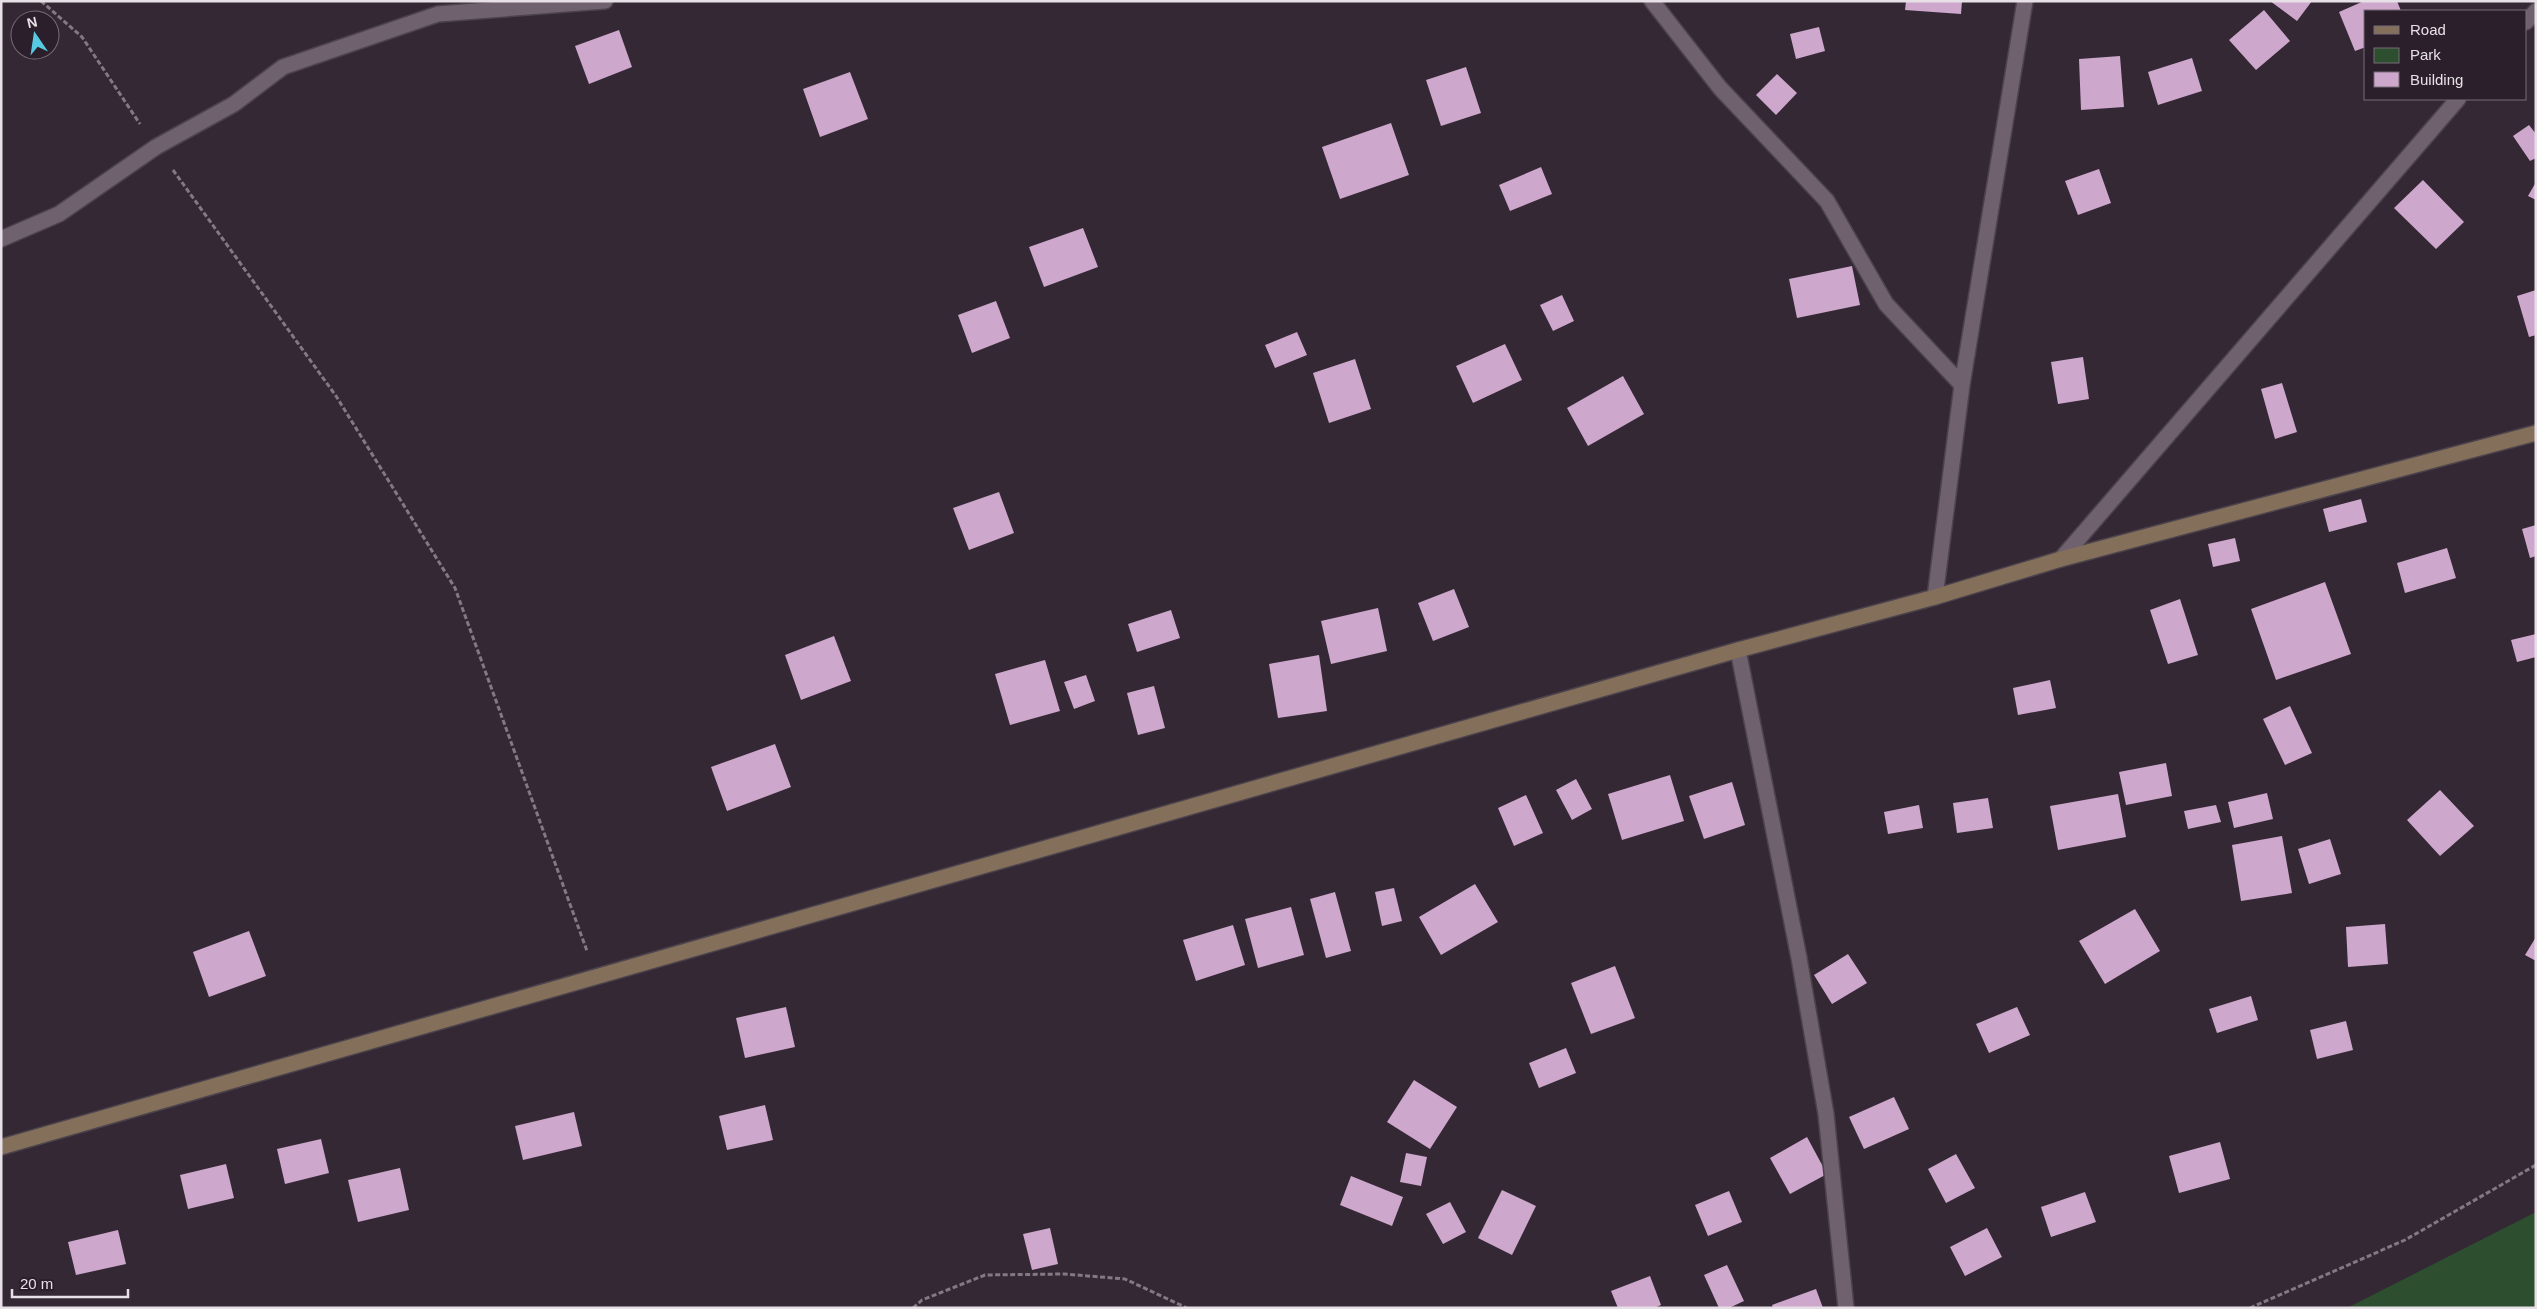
<svg xmlns="http://www.w3.org/2000/svg" width="2537" height="1309" viewBox="0 0 2537 1309" font-family="Arial,sans-serif">
<style>
.green{fill:#2d4f30}
.building{fill:#cea7cc}
.lines{fill:none;stroke-linecap:round;stroke-linejoin:round}
.street-casing{stroke:#4c434c;stroke-width:18}
.secondary-casing{stroke:#4c434c;stroke-width:18}
.path{stroke:#837982;stroke-width:3;stroke-dasharray:5 2.5;stroke-linecap:butt}
.street{stroke:#6f616e;stroke-width:15}
.secondary{stroke:#846f5a;stroke-width:15}
</style>
<rect width="100%" height="100%" fill="#342834"/>
<path class="green" d="M2536,1212V1308H2347Z"/>
<path class="building" d="M1906,1H1962L1961,14L1905,10Z
M2270,1H2312L2297,21Z
M2364,1H2397L2401,11H2366V47L2355,51L2339,12Z
M2264,10L2290,41L2256,70L2229,40Z
M1819,27L1825,51L1796,59L1790,34Z
M619,30L632,67L589,84L575,46Z
M2120,56L2124,107L2081,110L2079,59Z
M2192,58L2202,91L2158,105L2148,72Z
M1466,67L1481,113L1441,126L1426,80Z
M850,72L868,119L820,137L803,89Z
M1777,74L1797,93L1776,115L1756,95Z
M1391,123L1409,175L1340,199L1322,147Z
M2529,125L2536,134V158L2530,161L2513,136Z
M1541,167L1552,194L1510,211L1499,185Z
M2099,169L2111,203L2078,215L2065,181Z
M2423,180L2464,222L2436,249L2394,208Z
M2536,182V200L2528,196Z
M1083,228L1098,267L1044,287L1029,247Z
M1852,266L1860,305L1797,318L1789,279Z
M2536,290V335L2529,337L2517,296Z
M1562,295L1574,321L1553,331L1540,305Z
M996,301L1010,338L972,353L958,315Z
M1297,332L1307,355L1275,368L1265,345Z
M1505,344L1522,380L1473,403L1456,366Z
M2083,357L2089,399L2058,404L2051,362Z
M1355,359L1371,409L1329,423L1313,373Z
M1623,376L1644,414L1588,446L1567,408Z
M2282,383L2297,432L2275,439L2261,389Z
M999,492L1014,533L969,550L953,508Z
M2361,499L2367,522L2329,532L2323,509Z
M2536,525V556L2530,558L2522,529Z
M2235,538L2240,561L2213,567L2208,544Z
M2447,548L2456,578L2405,593L2397,563Z
M2325,582L2351,654L2276,680L2251,609Z
M1454,589L1469,627L1433,641L1418,603Z
M2180,599L2198,655L2168,664L2150,610Z
M1378,608L1387,651L1331,664L1321,621Z
M1171,610L1180,638L1137,652L1128,624Z
M2536,634V657L2517,662L2511,640Z
M834,636L851,681L801,700L785,655Z
M1319,655L1327,711L1278,718L1269,664Z
M1045,660L1060,711L1010,725L995,674Z
M1086,675L1095,701L1074,709L1064,682Z
M2050,680L2056,708L2018,715L2013,688Z
M1154,686L1165,728L1138,735L1127,693Z
M2290,706L2312,753L2285,765L2263,719Z
M775,744L791,787L727,811L711,767Z
M2166,763L2172,796L2126,805L2119,772Z
M1670,775L1684,821L1622,840L1608,794Z
M1576,779L1592,809L1572,820L1556,790Z
M1732,782L1745,825L1704,839L1689,796Z
M2440,790L2474,826L2440,856L2407,820Z
M2267,793L2273,819L2234,828L2228,802Z
M2118,794L2126,837L2058,850L2050,806Z
M1526,795L1543,833L1514,846L1498,808Z
M1988,798L1993,828L1957,833L1953,803Z
M1919,805L1923,828L1888,834L1884,812Z
M2216,805L2221,822L2188,829L2184,811Z
M2282,836L2292,893L2241,901L2232,845Z
M2330,839L2341,874L2309,884L2298,849Z
M1475,884L1498,922L1441,955L1419,917Z
M1394,888L1402,921L1382,926L1375,892Z
M1335,892L1351,951L1326,958L1310,899Z
M1291,907L1304,955L1258,968L1245,919Z
M2135,909L2160,951L2105,984L2079,941Z
M2385,924L2388,964L2348,967L2346,927Z
M1233,925L1245,965L1196,981L1183,940Z
M249,931L266,976L209,997L193,952Z
M2536,937V961L2525,955Z
M1848,954L1867,983L1832,1004L1814,975Z
M1615,966L1635,1018L1591,1034L1571,983Z
M2251,996L2258,1020L2217,1033L2209,1009Z
M786,1007L795,1047L745,1058L736,1018Z
M2017,1007L2030,1035L1989,1053L1976,1024Z
M2346,1021L2353,1050L2317,1059L2310,1030Z
M1566,1048L1576,1073L1539,1088L1529,1063Z
M1414,1080L1457,1107L1430,1149L1387,1122Z
M1894,1097L1909,1129L1864,1149L1849,1117Z
M765,1105L773,1140L727,1150L719,1116Z
M574,1112L582,1146L523,1160L515,1126Z
M1807,1137L1827,1174L1790,1194L1770,1158Z
M321,1139L329,1173L285,1184L277,1149Z
M2220,1142L2230,1179L2179,1193L2169,1156Z
M1406,1153L1427,1157L1421,1186L1400,1182Z
M1956,1154L1975,1188L1946,1203L1928,1169Z
M226,1164L234,1198L188,1209L180,1175Z
M400,1168L409,1210L358,1222L348,1180Z
M1351,1176L1403,1197L1392,1226L1340,1205Z
M1502,1190L1536,1206L1512,1255L1478,1238Z
M1729,1191L1742,1222L1708,1236L1695,1205Z
M2085,1192L2096,1222L2051,1237L2041,1207Z
M1450,1202L1466,1232L1443,1244L1426,1214Z
M1050,1228L1058,1264L1032,1270L1023,1234Z
M1987,1228L2002,1257L1965,1276L1950,1247Z
M118,1230L126,1264L76,1275L68,1242Z
M1727,1265L1744,1301L1729,1308H1719L1704,1275Z
M1650,1276L1661,1305L1654,1308H1618L1611,1291Z
M1816,1289L1823,1308H1773L1772,1305Z"/>
<g class="lines">
<g class="street-casing">
<path id="street" d="M1652,1L1720,88L1827,201L1886,304L1962,385
M2526,22L2536,11
M1,239L59,214L156,147L234,104L283,67L438,14L605,1
M2061,559L2458,99
M1935,597L1962,385L2025,1
M1738,650L1799,958L1826,1114L1846,1308"/>
</g>
<g class="secondary-casing">
<path id="secondary" d="M1,1147L1738,650L1935,597L2061,559L2536,433"/>
</g>
<path class="path" d="M41,1L82,37L140,124
M173,170L336,396L455,588L587,951
M913,1308L922,1300L985,1275L1064,1274L1125,1279L1187,1308
M2250,1308L2405,1240L2536,1165"/>
<use href="#street" class="street"/>
<use href="#secondary" class="secondary"/>
</g>
<rect width="2537" height="1309" fill="none" stroke="#e8e0e7" stroke-width="5"/>
<rect x="2364" y="10" width="162" height="90" fill="#2a1f2a" stroke="#766c76"/>
<rect x="2374" y="26" width="25" height="8" fill="#846f5a" stroke="#766c76"/>
<text x="2410" y="35" font-size="15" fill="#e8e0e7">Road</text>
<rect x="2374" y="48" width="25" height="15" fill="#2d4f30" stroke="#766c76"/>
<text x="2410" y="60" font-size="15" fill="#e8e0e7">Park</text>
<rect x="2374" y="72" width="25" height="15" fill="#cea7cc" stroke="#766c76"/>
<text x="2410" y="85" font-size="15" fill="#e8e0e7">Building</text>
<g transform="translate(35 35) rotate(347)"><circle r="24" fill="#2a1f2a" stroke="#766c76"/>
<path d="M0-4L9 19L0 12L-9 19Z" fill="#57c9e2"/>
<text y="-8" font-size="14" font-weight="bold" text-anchor="middle" fill="#e8e0e7">N</text>
</g>
<path d="M12 1289v8h116v-8" fill="none" stroke="#e8e0e7" stroke-width="2.5"/>
<text x="20" y="1289" font-size="15" fill="#e8e0e7" stroke="#2a1f2a" stroke-width="4" paint-order="stroke">20 m</text>
</svg>
